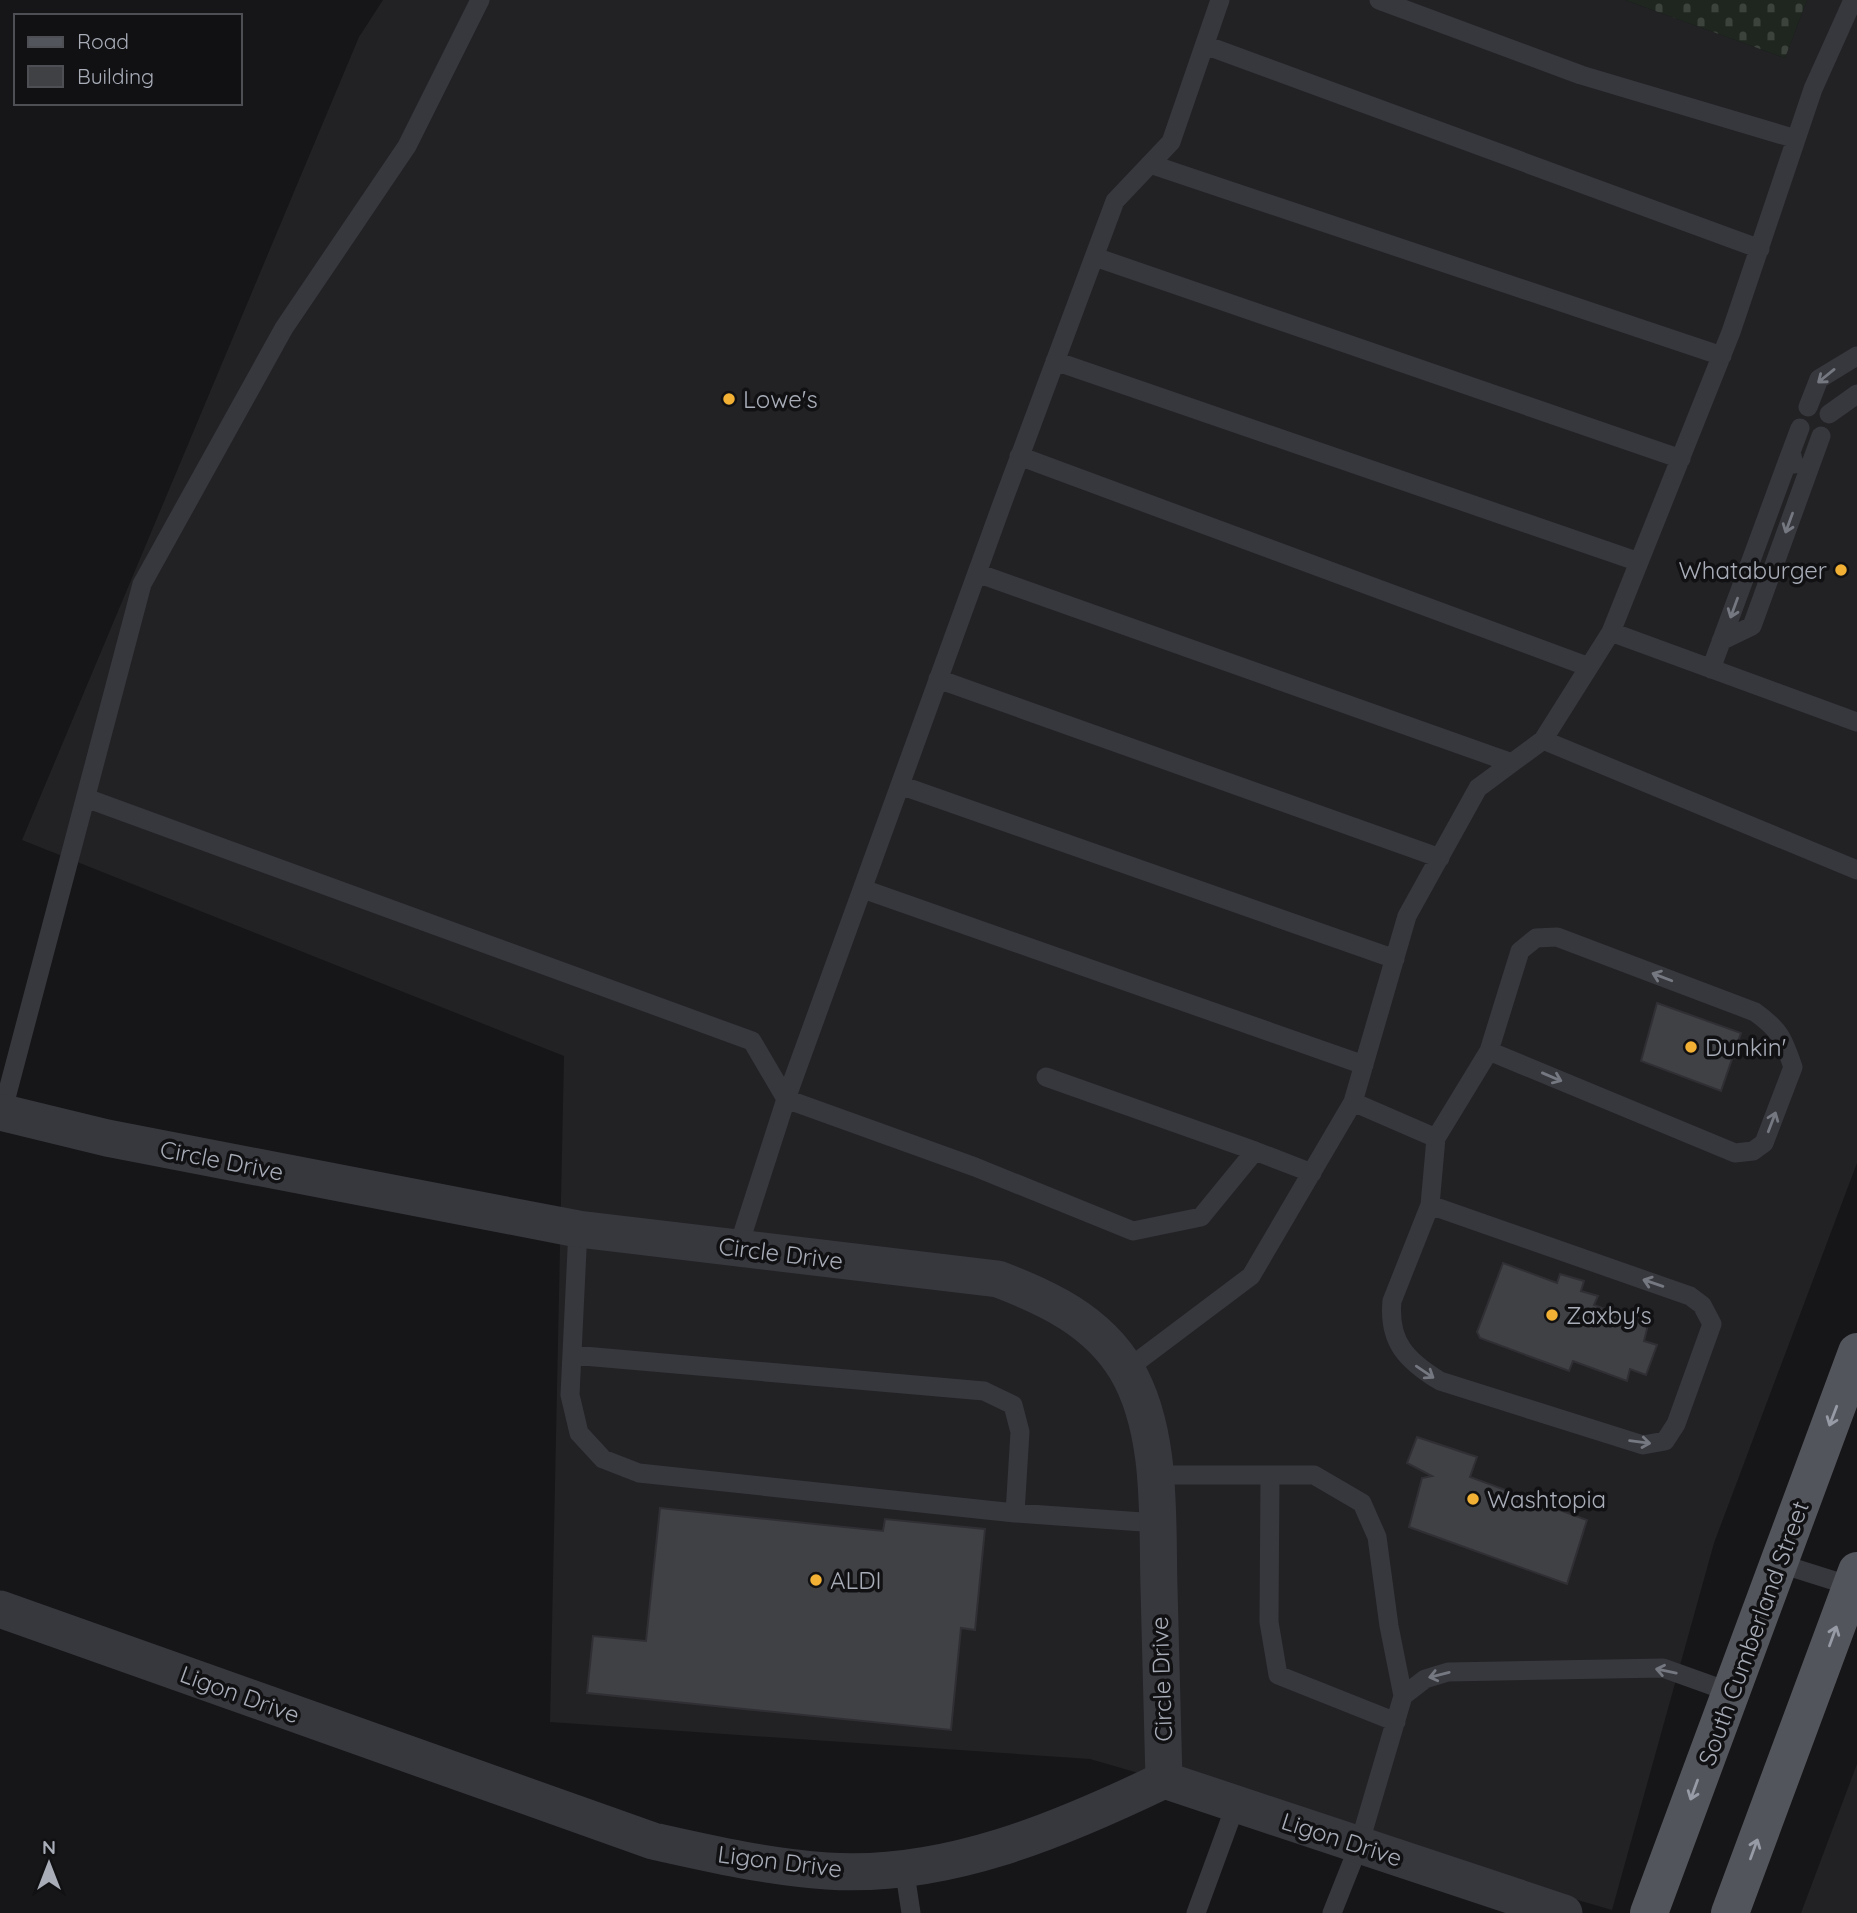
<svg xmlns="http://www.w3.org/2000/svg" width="1857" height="1913" viewBox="0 0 1857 1913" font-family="Quicksand,sans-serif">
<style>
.built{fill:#222225}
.cemetery{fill:url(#cemetery-stones)}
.building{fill:#404145;stroke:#303034;stroke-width:2}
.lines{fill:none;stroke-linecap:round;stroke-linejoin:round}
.lane{stroke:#37383d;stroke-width:19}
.street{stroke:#37383d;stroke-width:37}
.primary{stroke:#53555c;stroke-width:38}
.oneway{stroke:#757881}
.oneway2{stroke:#979ba6}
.poi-dot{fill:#f2b134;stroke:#111113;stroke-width:2.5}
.labels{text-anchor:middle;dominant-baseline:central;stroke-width:7;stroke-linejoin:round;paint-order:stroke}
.poi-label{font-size:24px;fill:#a8adb8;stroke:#111113;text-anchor:start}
.street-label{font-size:24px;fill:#a8adb8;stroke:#111113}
</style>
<defs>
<pattern id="cemetery-stones" width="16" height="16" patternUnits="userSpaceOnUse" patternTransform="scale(1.75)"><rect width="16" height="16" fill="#1e261f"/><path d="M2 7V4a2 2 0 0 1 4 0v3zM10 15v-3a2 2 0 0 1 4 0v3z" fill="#3c433d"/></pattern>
</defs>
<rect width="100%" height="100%" fill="#161618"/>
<path class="built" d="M383,0H1625L1785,58L1807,0H1857V1163L1714,1543L1612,1910L1090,1759L550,1722L564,1056L22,840L359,37Z
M1857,1764V1913H1801Z"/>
<path class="cemetery" d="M1625,0H1807L1785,58Z"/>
<path class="building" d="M1657,1003L1741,1033L1721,1091L1641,1061Z
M1503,1263L1557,1283L1560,1274L1584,1281L1581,1291L1598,1296L1594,1305L1648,1325L1644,1341L1657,1345L1646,1375L1630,1369L1627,1381L1573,1361L1569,1371L1480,1338L1477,1332Z
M1417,1437L1477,1457L1470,1477L1587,1520L1567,1584L1409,1527L1422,1478L1432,1476L1407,1463Z
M660,1508L883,1531L885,1519L985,1529L975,1630L961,1628L951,1730L587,1693L593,1636L646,1641Z"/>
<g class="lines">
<path class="lane" d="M1379,0L1581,75L1796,139
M1853,0L1813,89L1731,332L1611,632L1543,740L1857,870
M1205,45L1760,249
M1150,164L1722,356
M1095,257L1681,459
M1055,361L1639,562
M1808,407L1819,379L1857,356
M1829,414L1857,394
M1019,456L1589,667
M1794,464L1791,452L1800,428
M977,573L1512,763
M1611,632L1857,722
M1721,641L1752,626L1821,436
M1711,669L1791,452
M938,679L1440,858
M900,785L1395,959
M86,798L752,1041L786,1099
M863,889L1364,1065
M1046,1077L1255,1151
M786,1099L1002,504L1115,201L1171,142L1220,0
M1353,1102L1436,1138L1489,1051L1520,951L1536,938L1557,937L1755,1012C1780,1030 1783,1038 1793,1067L1764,1143L1753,1151L1735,1153L1489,1051
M2,1113L142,584L284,328L407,146L480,0
M1430,1205L1690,1296L1702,1305L1712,1324L1676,1424L1665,1441L1643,1445L1440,1381C1407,1361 1388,1342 1392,1301L1430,1205L1436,1138
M578,1229L570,1395L579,1433L603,1459L639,1473L1015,1513L1157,1523
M738,1248L786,1099L975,1167L1133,1231L1201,1217L1255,1151L1312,1173
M572,1355L984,1391L1013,1405L1020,1432L1015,1513
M1126,1370L1251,1276L1353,1102L1407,916L1478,788L1543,740
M1156,1475H1314L1362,1503L1377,1537L1389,1626L1403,1696L1359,1845L1332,1913
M1270,1475L1269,1622L1278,1675L1396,1722
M1778,1563L1857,1588
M1403,1696L1425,1679L1448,1672L1663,1668L1730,1692
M904,1867L911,1913
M1196,1913L1236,1804"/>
<path class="street" d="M0,1112L107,1138L578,1229L998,1279C1048,1298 1097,1321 1126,1369C1163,1431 1157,1519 1159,1588C1161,1652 1162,1716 1164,1780
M0,1609L653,1841C711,1854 768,1867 827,1871C945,1879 1060,1830 1164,1780L1564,1913"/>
<path class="primary" d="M1649,1913L1857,1352
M1730,1913L1857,1571"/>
</g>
<defs><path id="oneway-shaft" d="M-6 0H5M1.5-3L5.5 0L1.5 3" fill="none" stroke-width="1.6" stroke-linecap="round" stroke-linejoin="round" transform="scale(1.75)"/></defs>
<g class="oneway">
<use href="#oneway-shaft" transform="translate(1826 376) rotate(141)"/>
<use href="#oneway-shaft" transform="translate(1789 523) rotate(110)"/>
<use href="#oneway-shaft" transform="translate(1734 608) rotate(110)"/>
<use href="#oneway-shaft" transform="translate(1662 977) rotate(-159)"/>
<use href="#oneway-shaft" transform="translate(1552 1077) rotate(23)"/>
<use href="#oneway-shaft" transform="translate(1772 1122) rotate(-69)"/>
<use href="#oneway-shaft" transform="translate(1653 1283) rotate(-161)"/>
<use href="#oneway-shaft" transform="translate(1425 1372) rotate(34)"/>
<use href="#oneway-shaft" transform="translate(1640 1442) rotate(7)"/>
<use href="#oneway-shaft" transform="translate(1666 1671) rotate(-168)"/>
<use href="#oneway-shaft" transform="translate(1439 1675) rotate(166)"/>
</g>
<g class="oneway2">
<use href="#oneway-shaft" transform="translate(1833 1416) rotate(111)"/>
<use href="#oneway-shaft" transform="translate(1833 1636) rotate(-70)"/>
<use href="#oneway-shaft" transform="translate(1694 1790) rotate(110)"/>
<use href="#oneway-shaft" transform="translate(1754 1849) rotate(-70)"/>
</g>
<g class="poi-dot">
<circle cx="729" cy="399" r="7"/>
<circle cx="1841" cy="570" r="7"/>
<circle cx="1691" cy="1047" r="7"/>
<circle cx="1552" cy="1315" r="7"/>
<circle cx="1473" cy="1499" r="7"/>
<circle cx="816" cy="1580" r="7"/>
</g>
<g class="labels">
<g class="poi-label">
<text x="743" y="399">Lowe's</text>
<text x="1827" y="570" text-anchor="end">Whataburger</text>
<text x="1705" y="1047">Dunkin'</text>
<text x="1566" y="1315">Zaxby's</text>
<text x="1487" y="1499">Washtopia</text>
<text x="830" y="1580">ALDI</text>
</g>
<g class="street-label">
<text transform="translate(222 1160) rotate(11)">Circle Drive</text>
<text transform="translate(781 1253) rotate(7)">Circle Drive</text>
<text transform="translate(1753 1633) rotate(-70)">South Cumberland Street</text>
<text transform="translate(1161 1679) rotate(-92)">Circle Drive</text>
<text transform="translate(240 1694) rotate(20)">Ligon Drive</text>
<text transform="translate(1342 1839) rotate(18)">Ligon Drive</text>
<text transform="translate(780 1861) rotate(7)">Ligon Drive</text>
</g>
</g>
<rect x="14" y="14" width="228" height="91" fill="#111113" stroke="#4d4f55" stroke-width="2"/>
<rect x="28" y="37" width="35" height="10" fill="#53555c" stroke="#4d4f55" stroke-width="2"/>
<text x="77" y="49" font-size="21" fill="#a8adb8">Road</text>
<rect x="28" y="66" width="35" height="21" fill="#404145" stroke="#4d4f55" stroke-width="2"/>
<text x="77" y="84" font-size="21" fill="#a8adb8">Building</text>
<g transform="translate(49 1864)" stroke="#111113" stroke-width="5" paint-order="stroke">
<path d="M0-5L12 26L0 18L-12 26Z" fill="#a8adb8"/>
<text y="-10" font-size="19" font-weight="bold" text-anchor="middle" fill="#a8adb8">N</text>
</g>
</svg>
